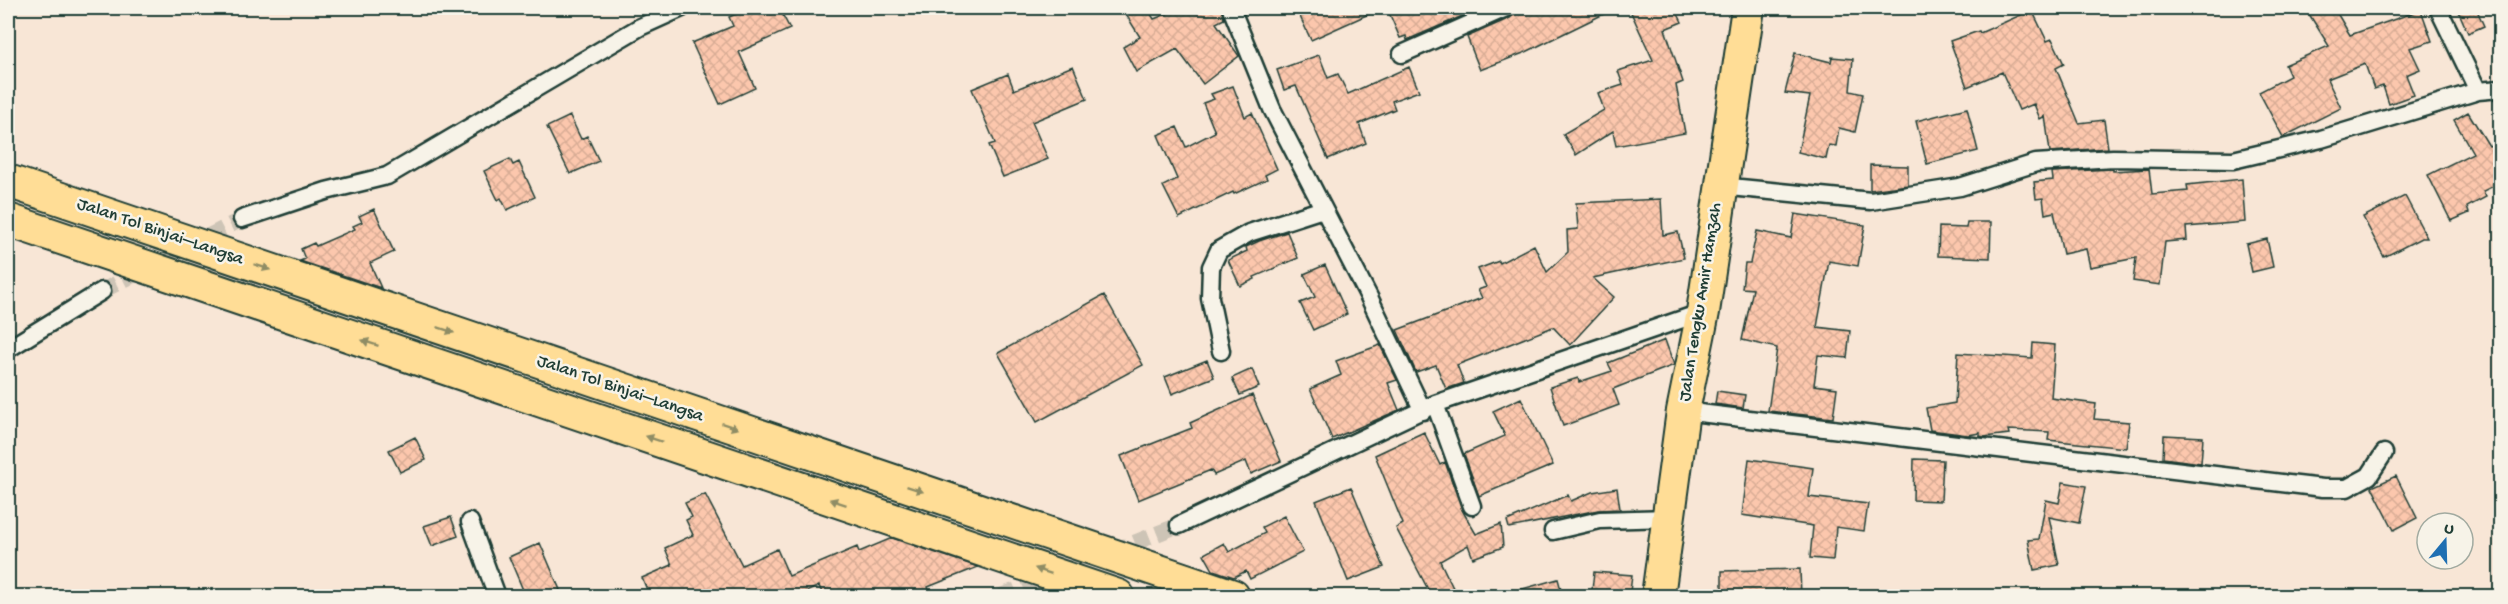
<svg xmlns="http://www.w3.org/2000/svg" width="2508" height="604" viewBox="0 0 2508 604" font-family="'Gochi Hand',sans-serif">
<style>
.building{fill:url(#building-cross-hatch);stroke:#1f3d34;stroke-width:1.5}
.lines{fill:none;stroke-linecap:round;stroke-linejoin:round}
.street-tunnel{stroke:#cdc4b6;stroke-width:16;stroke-dasharray:16 8;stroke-linecap:butt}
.street-casing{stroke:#1f3d34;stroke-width:21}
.highway-casing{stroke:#1f3d34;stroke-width:36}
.street{stroke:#f7f3e8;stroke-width:16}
.highway{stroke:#ffdd96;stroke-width:32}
.oneway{fill:#8f8d65}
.labels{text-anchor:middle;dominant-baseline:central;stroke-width:5;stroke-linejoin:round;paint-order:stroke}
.street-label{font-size:18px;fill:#1f3d34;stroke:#f7f3e8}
</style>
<defs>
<pattern id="building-cross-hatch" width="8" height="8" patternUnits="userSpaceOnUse" patternTransform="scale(1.5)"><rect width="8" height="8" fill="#fcc7ad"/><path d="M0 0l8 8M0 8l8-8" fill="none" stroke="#d8ac95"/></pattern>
</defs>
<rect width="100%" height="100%" fill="#f8e6d6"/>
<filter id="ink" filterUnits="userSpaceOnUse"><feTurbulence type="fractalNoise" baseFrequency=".0167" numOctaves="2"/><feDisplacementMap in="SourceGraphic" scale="12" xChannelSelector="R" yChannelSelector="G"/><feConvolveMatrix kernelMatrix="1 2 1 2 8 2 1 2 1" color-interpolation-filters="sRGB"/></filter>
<g filter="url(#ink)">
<path class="building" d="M751,8H779L790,29L739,52L755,88L720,104L692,43L733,26L729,17Z
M1122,8H1147L1154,19L1181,8H1221L1224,19L1216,23L1239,56L1203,84L1177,49L1136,72L1123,47L1140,37Z
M1296,8H1382L1311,40Z
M1387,8H1481L1407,40L1406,36L1400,38Z
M1516,8H1616L1526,52L1480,70L1467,37L1510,18L1515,14Z
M1629,8H1675L1682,22L1665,29L1683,82L1676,85L1685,133L1616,146L1613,131L1576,155L1563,134L1604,110L1598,93L1623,85L1618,71L1653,60Z
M2320,8H2334L2350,35L2421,10L2432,41L2410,48L2420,69L2406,75L2414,95L2389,104L2383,86L2374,89L2365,64L2327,79L2341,108L2283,137L2259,92L2290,76L2285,65L2329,46L2309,14Z
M2457,8H2476L2484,26L2468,33Z
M2032,10L2047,41L2052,39L2064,64L2056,68L2079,123L2104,120L2108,148L2050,152L2045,116L2040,119L2034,104L2019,110L2002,72L1967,87L1950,41L1979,31L1980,33Z
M1795,53L1831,62L1832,57L1853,59L1850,91L1863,94L1855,132L1839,128L1836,146L1829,145L1826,159L1798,152L1810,96L1785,93Z
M1319,55L1328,78L1338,74L1348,94L1409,67L1419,91L1392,101L1395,109L1359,124L1366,143L1328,159L1296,86L1284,90L1277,70Z
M1073,66L1087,99L1032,122L1048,159L1003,177L989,145L995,143L972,89L1008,74L1014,90Z
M1233,86L1245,117L1252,113L1277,169L1265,175L1267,179L1234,194L1233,192L1179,218L1163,186L1177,179L1158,135L1177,127L1186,147L1215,132L1203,103L1214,99L1211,94Z
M1967,108L1978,151L1927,164L1916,121Z
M2468,112L2489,146L2500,141V183L2483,191L2486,197L2467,207L2469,213L2451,221L2428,175L2473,153L2454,120Z
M570,116L581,139L587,136L599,161L570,174L547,127Z
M510,159L513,165L519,162L535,197L507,210L501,198L498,200L484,171Z
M1870,165L1908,166V185L1870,190Z
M2113,169V171L2149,169L2152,194L2188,191L2187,185L2242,179L2245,222L2186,227L2187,240L2165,242L2160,285L2133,281L2136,258L2090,267L2086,249L2063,254L2054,212L2045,214L2043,198L2036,199L2034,182L2053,180L2052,172Z
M2405,196L2427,238H2421L2384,257L2363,217Z
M1661,199L1663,235L1678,232L1684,258L1593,278L1614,297L1570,345L1553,327L1457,365L1464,383L1446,389L1436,365L1416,372L1397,330L1482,298L1478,290L1486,287L1478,269L1499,261L1500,263L1534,245L1547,272L1568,252L1567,230L1578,229L1576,203Z
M374,209L394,252L370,263L381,288L300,261L305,259L301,249L314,243L316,246L355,229L353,226L362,222L359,216Z
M1795,214L1865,225L1858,266L1829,261L1817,327L1850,331L1847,358L1818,355L1814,385L1837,388L1833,418L1768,411L1777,348L1742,340L1753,289L1742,288L1745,263H1750L1757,231L1791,238Z
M1967,222H1991L1990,258L1938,256L1939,227L1966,228Z
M1287,232L1298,258L1254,277L1255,279L1240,286L1228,260L1247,251L1246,247L1259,241Z
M2267,239L2273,267L2252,272L2246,244Z
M1325,265L1347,314L1313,330L1300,303L1315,297L1304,274Z
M1104,295L1143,365L1037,422L998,353Z
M1665,340L1674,365L1613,389L1619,405L1563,426L1550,387L1578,378L1579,382L1612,371L1608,363Z
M2033,343L2055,345L2051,398L2096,404L2094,419L2129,422L2126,448L2048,440L2049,432L2008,430L2009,434L1984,437L1980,436V433L1968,435L1930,430L1926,408L1955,403L1958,353L2032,358Z
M1380,345L1397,380L1388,383L1399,410L1332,439L1310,389L1341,375L1336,361Z
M1207,360L1214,377L1172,394L1165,377Z
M1252,369L1259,387L1240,395L1232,378Z
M1717,391L1745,395L1743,408L1715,404Z
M1252,395L1281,461L1251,474L1246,461L1214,475L1211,470L1138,500L1121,456L1192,428L1190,423Z
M1521,398L1553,465L1479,496L1464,454L1505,436L1493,411Z
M1424,432L1440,465L1445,462L1462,510L1476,534L1501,524L1503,547L1473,558L1468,545L1440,561L1454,590L1440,597H1432L1396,528L1403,524L1375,455Z
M2164,435L2203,437L2201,463L2163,458Z
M415,437L426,460L400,472L389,450Z
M1749,459L1813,468L1809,497L1868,504L1864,531L1836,527L1833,560L1810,558L1813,526L1742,515Z
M1914,459L1943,460L1941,501L1913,500Z
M2396,476L2417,518L2394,530L2372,487Z
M2063,482L2086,486L2079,523L2049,517L2059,565L2034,570L2028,540L2039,539L2046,500L2059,503Z
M1351,487L1384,567L1348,581L1316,501Z
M1617,488L1620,509L1598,510L1509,528L1507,521L1568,495L1571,501L1592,492Z
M705,494L742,565L777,549L789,576L857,547L859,552L892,538L978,567L928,587L931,597H824L819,586L795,597H765L763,591L750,597H650L642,578L672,565L665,548L693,535L686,520L692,517L685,503Z
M1284,516L1303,552L1250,579L1246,571L1234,577L1213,570L1204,554L1224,543L1229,552L1265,533L1262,527Z
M451,517L458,536L432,546L424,526Z
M540,543L560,590L545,597H526L509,557Z
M1800,569L1801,597H1722V571Z
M1594,572L1632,575L1630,592L1592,590Z
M1558,579L1563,597H1513L1512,592Z"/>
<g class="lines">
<path class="street-tunnel" d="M102,291L242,219
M1001,596L1179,525"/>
<g class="street-casing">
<path id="street" d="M1231,8L1272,109L1369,297L1423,411
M1402,54L1506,8
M2478,91L2500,89
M1720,186L1871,201L1960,187L2036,163L2113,158L2233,160L2321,139L2478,91L2438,8
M242,219L326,191L387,176L640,27L682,8
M8,349L102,291
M1221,351L1210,298L1211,267L1219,250L1249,233L1323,209
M1435,404L1472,506
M1683,411L2323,488H2347L2369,476L2384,453
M470,522L497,596
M1179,525L1435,404L1703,312
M1553,531L1600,520L1670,518"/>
</g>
<g class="highway-casing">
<path id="highway" d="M8,181L1233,596
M8,220L1118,596
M1658,596L1683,411L1703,312L1748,8"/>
</g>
<use href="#street" class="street"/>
<use href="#highway" class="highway"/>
</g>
<defs><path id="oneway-solid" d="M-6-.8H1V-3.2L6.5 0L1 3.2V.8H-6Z" transform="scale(1.5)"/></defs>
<g class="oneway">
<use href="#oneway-solid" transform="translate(262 267) rotate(19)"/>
<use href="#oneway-solid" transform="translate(446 330) rotate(19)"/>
<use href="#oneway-solid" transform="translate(370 343) rotate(-161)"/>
<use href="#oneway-solid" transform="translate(730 426) rotate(19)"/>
<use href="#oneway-solid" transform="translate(654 439) rotate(-161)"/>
<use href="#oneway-solid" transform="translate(915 489) rotate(19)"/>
<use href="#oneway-solid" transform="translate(838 502) rotate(-161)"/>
<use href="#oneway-solid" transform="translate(1043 571) rotate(-161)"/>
</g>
</g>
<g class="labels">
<g class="street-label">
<text transform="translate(160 232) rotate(19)">Jalan Tol Binjai–Langsa</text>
<text transform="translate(1701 302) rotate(-81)">Jalan Tengku Amir Hamzah</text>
<text transform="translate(620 389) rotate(19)">Jalan Tol Binjai–Langsa</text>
</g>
</g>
<rect width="2508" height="604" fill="none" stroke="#f7f3e8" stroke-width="30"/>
<rect x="15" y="15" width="2478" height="574" fill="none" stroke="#1f3d34" stroke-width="2" filter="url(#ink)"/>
<g transform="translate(2445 541) rotate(19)"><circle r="28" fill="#f7f3e8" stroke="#a1aaa0" stroke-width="1.5"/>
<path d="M0-4.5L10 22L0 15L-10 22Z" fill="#1f6fb2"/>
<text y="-9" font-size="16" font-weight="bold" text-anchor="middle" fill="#1f3d34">U</text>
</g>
</svg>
